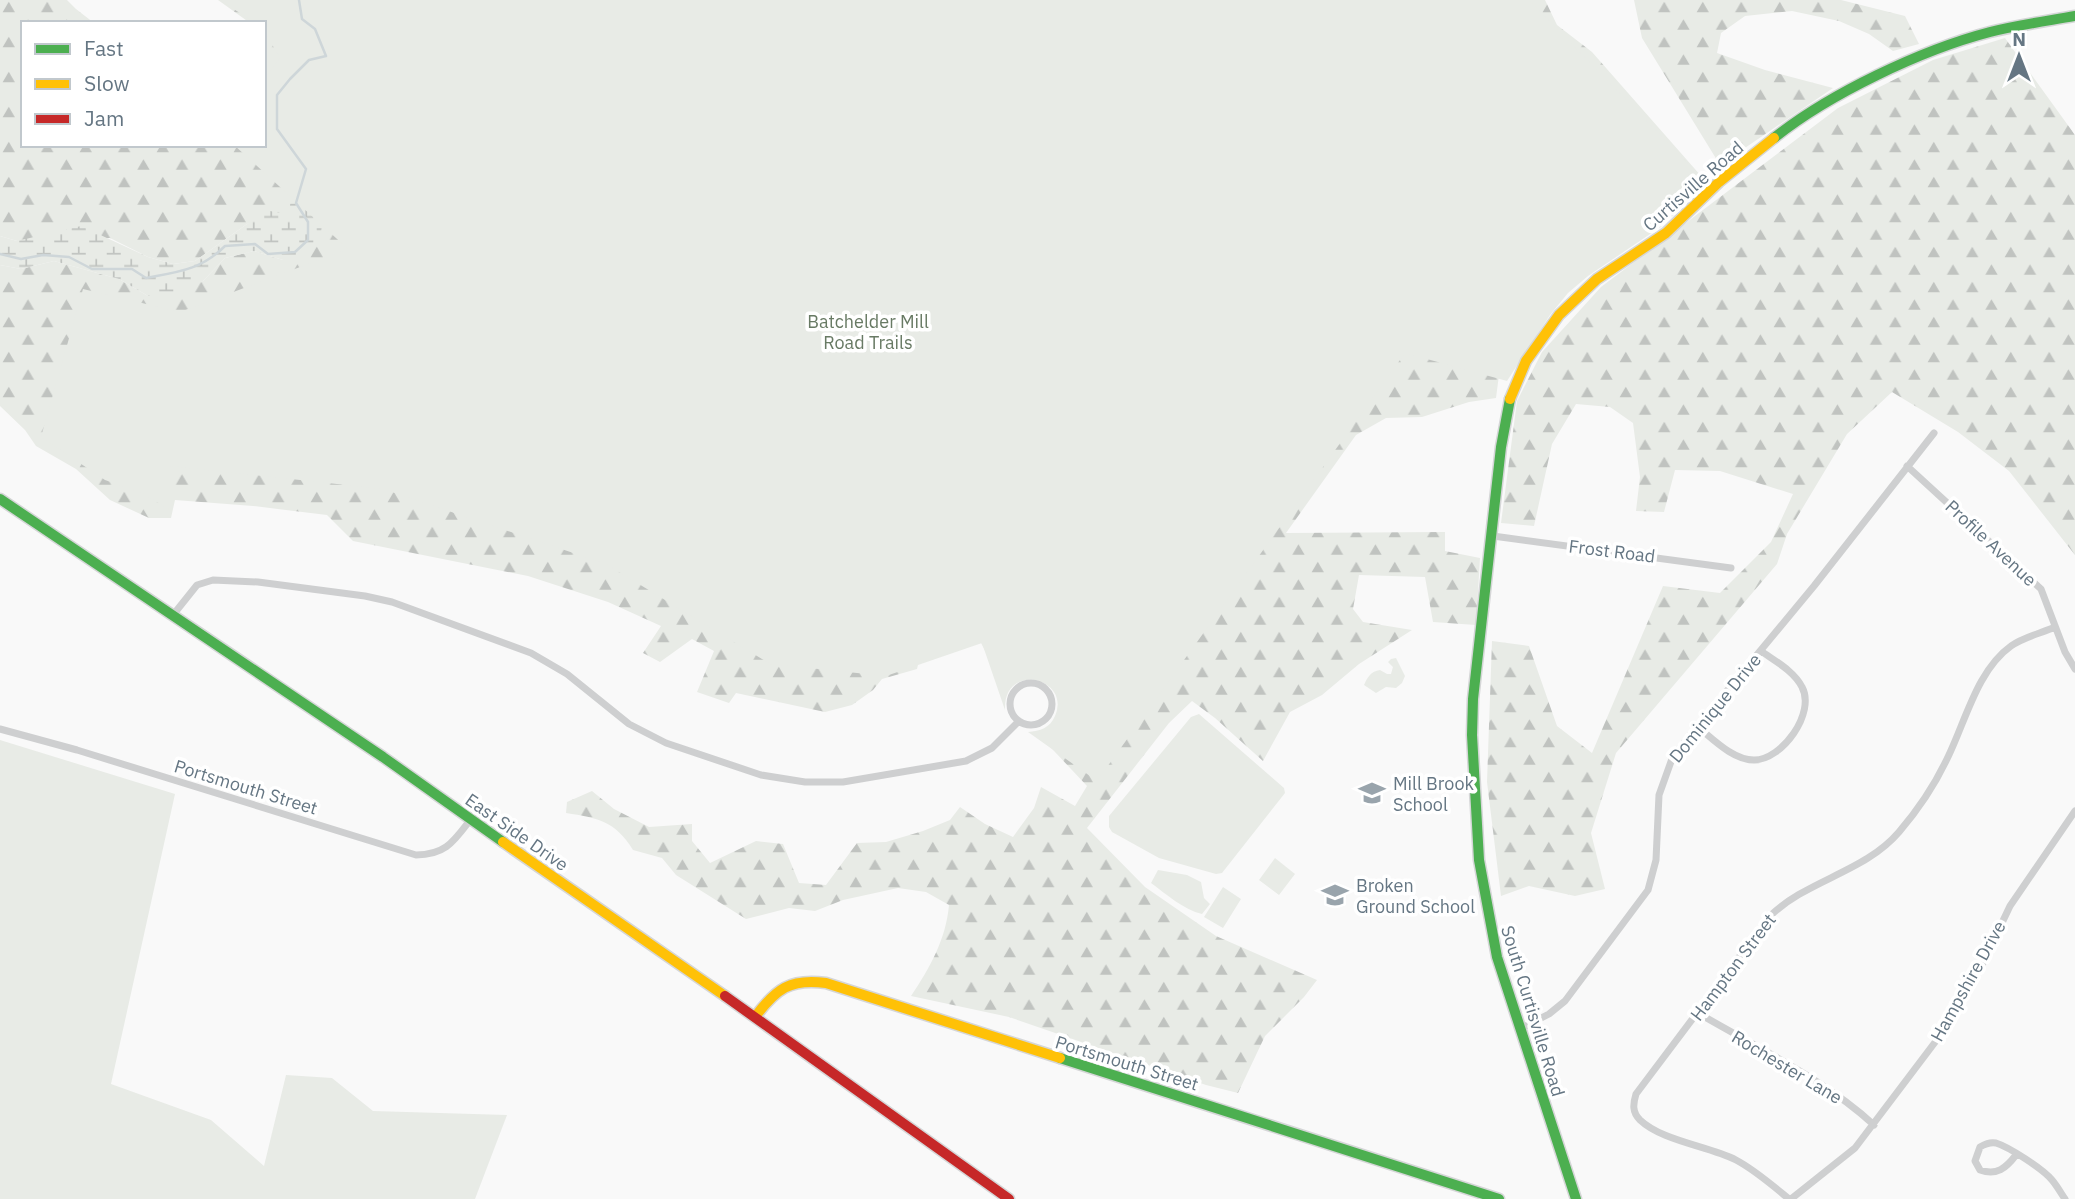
<svg xmlns="http://www.w3.org/2000/svg" width="2075" height="1199" viewBox="0 0 2075 1199" font-family="'IBM Plex Sans',sans-serif">
<style>
.forest{fill:url(#forest-firs)}
.wetland{fill:url(#wetland-marsh)}
.park{fill:#e8ebe6}
.lines{fill:none;stroke-linecap:round;stroke-linejoin:round}
.stream{stroke:#ced6d9;stroke-width:2.5}
.fast-casing{stroke:#d5d6d7;stroke-width:13}
.slow-casing{stroke:#d5d6d7;stroke-width:13}
.jam-casing{stroke:#d5d6d7;stroke-width:13}
.street{stroke:#cecfd0;stroke-width:7}
.fast{stroke:#4caf50;stroke-width:10}
.slow{stroke:#ffc107;stroke-width:10}
.jam{stroke:#c62828;stroke-width:10}
.labels{text-anchor:middle;dominant-baseline:central;stroke-width:7;stroke-linejoin:round;paint-order:stroke}
.street-label{font-size:18px;fill:#657683;stroke:#fff}
.park-label{font-size:18px;fill:#687a64;stroke:#fff}
.poi-label{font-size:18px;fill:#657683;stroke:#fff;text-anchor:start}
</style>
<defs>
<pattern id="forest-firs" width="22" height="20" patternUnits="userSpaceOnUse" patternTransform="scale(1.75)"><rect width="22" height="20" fill="#e8ebe6"/><path d="M5 1l3.5 6h-7zM16 11l3.5 6h-7z" fill="#c0c3c0"/></pattern>
<pattern id="wetland-marsh" width="20" height="14" patternUnits="userSpaceOnUse" patternTransform="scale(1.75)"><rect width="20" height="14" fill="#e8ebe6"/><path d="M1 5h8M5 5V1M11 12h8M15 12V8" fill="none" stroke="#c0c3c0"/></pattern>
</defs>
<rect width="100%" height="100%" fill="#f9f9f9"/>
<path class="forest" d="M0,0H67L76,9L94,23H23V145H264V23H250L218,0H1545L1557,25L1592,52L1709,185L1597,266L1554,300L1499,375L1496,398L1469,402L1422,417L1386,418L1356,435L1286,533L1445,532V551L1480,558L1476,625L1433,622L1425,577L1359,575L1353,609L1363,622L1412,630L1359,664L1322,695L1290,712L1263,761L1215,718L1192,701L1169,723L1087,828L1145,887L1216,936L1317,980L1304,997L1265,1036L1238,1093L1206,1085L1009,1017L911,996C930,968 946,939 949,905L926,892L898,888L843,900L815,911L789,908L746,919L676,875L662,858L633,850C615,821 598,818 566,813L567,802L592,791L614,809L649,827L692,824V841L710,863L756,841L783,844L799,883L826,885L857,843L886,842L923,831L950,820L960,807L985,824L1013,837L1034,808L1041,787L1075,806L1087,786L1039,735L1055,730L1060,688L1041,672L1003,686L978,637L920,656L917,669L882,679L873,690L852,705L825,712L736,693L729,703L697,692L714,651L692,639L660,662L643,653L661,626L608,602L528,576L353,541L327,515L253,506L175,500L171,518H149L110,500L76,469L36,446L25,430L0,406V265L21,269L54,261L119,279L148,296L203,281L225,258L254,251L283,260L289,216L247,224L195,261L173,264L148,257L110,238L17,241L0,236Z
M1634,0H1841L1905,16L1919,44L1893,51L1869,34L1839,21L1792,11L1745,16L1721,33L1717,53L1765,70L1833,88L1720,165L1642,38Z
M2005,38L2075,135V555L2009,471L1958,432L1892,392L1847,434L1787,534L1777,564L1616,753L1591,833L1605,889L1575,896L1529,886L1501,896L1487,782L1492,641L1529,646L1557,726L1592,753L1663,586L1720,593L1771,542L1793,494L1720,471L1675,470L1664,512L1636,511L1640,477L1633,423L1610,407L1576,404L1552,444L1534,526L1501,523L1517,401L1542,352L1601,287L1838,108L1933,60Z"/>
<path class="wetland" d="M291,197L325,204L321,232L313,251L283,260L254,251L225,258L203,281L175,296H148L119,279L54,261L21,269L0,265V236L17,241L81,226L148,257L173,264L195,261L247,224L270,211L289,215Z"/>
<path class="park" d="M220,0H1529L1707,183L1662,226L1588,276L1568,293L1550,315L1507,381L1405,353L1097,781L1028,732C1040,731 1050,728 1055,716C1072,678 1003,661 1005,710L982,643L886,676L770,664L606,564L383,489L170,466V510L142,493L105,480L41,437L83,289L180,312L348,249L234,145H264V79L280,58L264,31V23H255Z
M1396,658L1405,676L1402,683L1396,688L1386,687L1376,693L1364,685C1367,678 1371,671 1380,670L1387,674H1391L1393,667L1388,662L1391,659Z
M1199,714L1284,788L1285,793L1222,873L1216,874L1159,858L1112,832L1109,827V816L1191,717Z
M0,740L175,794L111,1084L211,1120L264,1166L286,1075L332,1078L373,1111L507,1115L475,1199H0Z
M1275,858L1295,874L1279,895L1259,880Z
M1158,870L1187,875L1201,882L1204,898L1210,904L1202,914C1184,910 1166,894 1151,883Z
M1223,887L1241,899L1223,928L1204,917Z"/>
<g class="lines">
<path class="stream" d="M0,254L21,259L43,255L69,257L92,269H132L146,278C178,272 201,270 225,246L255,244L268,254L295,252L308,240V222L296,203L306,169L277,129V95L290,79L309,60L326,56L315,29L302,19L299,0"/>
<g class="fast-casing">
<path id="fast" d="M1774,138C1829,94 1921,50 1990,32C2018,25 2047,21 2075,16
M1510,399L1501,447L1473,699L1472,735L1479,860L1497,957L1576,1199
M0,499L383,757L503,842
M1060,1058L1499,1199"/>
</g>
<g class="slow-casing">
<path id="slow" d="M1510,399L1526,361L1559,315L1597,279L1666,233L1719,182L1774,138
M503,842L725,996
M755,1017C776,989 790,978 826,983L1060,1058"/>
</g>
<g class="jam-casing">
<path id="jam" d="M725,996L1009,1199"/>
</g>
<path class="street" d="M1907,466L2041,589L2065,652L2075,669
M1493,536L1731,568
M173,615L197,585L213,580L258,582L365,596L392,602L531,653L567,674L629,724L666,743L761,775L805,782H843L966,761L992,748L1019,721
M1010 704a21 21 0 1 1 42 0a21 21 0 1 1-42 0Z
M1698,727C1713,739 1733,760 1754,760C1782,760 1816,713 1802,687C1794,671 1775,661 1761,651
M0,729L77,750L416,855C446,855 454,841 471,819
M1698,1013C1754,1046 1826,1080 1874,1125
M1520,1029L1549,1014L1565,1001L1648,890L1656,860L1659,795L1673,756L1814,586L1934,433
M2016,1155C2006,1168 1997,1176 1980,1170L1975,1161L1980,1147C1985,1144 1989,1142 1996,1143C2009,1147 2043,1169 2052,1180C2057,1186 2061,1193 2065,1199
M1789,1199C1772,1185 1755,1170 1736,1160C1708,1146 1662,1141 1640,1120C1632,1112 1633,1104 1636,1094L1770,916C1807,880 1865,872 1899,832C1917,811 1934,786 1946,761C1965,724 1976,671 2011,646C2023,637 2042,633 2055,627
M1791,1199L1855,1148L1942,1033L1981,967L2010,906L2075,811"/>
<use href="#fast" class="fast"/>
<use href="#slow" class="slow"/>
<use href="#jam" class="jam"/>
</g>
<defs>
<g id="school-bare" transform="scale(2.1)"><path d="M0-5L7-2L0 1L-7-2ZM-4 1L0 2.5L4 1V4Q0 6-4 4Z" fill="#99a4ac" stroke="#fff" stroke-width="2.5" paint-order="stroke"/></g>
</defs>
<g fill-rule="evenodd">
<use href="#school-bare" x="1372" y="793"/>
<use href="#school-bare" x="1335" y="895"/>
</g>
<g class="labels">
<g class="street-label">
<text transform="translate(1693 186) rotate(-41)">Curtisville Road</text>
<text transform="translate(1991 543) rotate(43)">Profile Avenue</text>
<text transform="translate(1612 551) rotate(7)">Frost Road</text>
<text transform="translate(1715 708) rotate(-51)">Dominique Drive</text>
<text transform="translate(246 787) rotate(17)">Portsmouth Street</text>
<text transform="translate(517 832) rotate(35)">East Side Drive</text>
<text transform="translate(1733 967) rotate(-53)">Hampton Street</text>
<text transform="translate(1968 981) rotate(-61)">Hampshire Drive</text>
<text transform="translate(1533 1011) rotate(73)">South Curtisville Road</text>
<text transform="translate(1127 1063) rotate(17)">Portsmouth Street</text>
<text transform="translate(1787 1067) rotate(31)">Rochester Lane</text>
</g>
<g class="park-label">
<text x="868" y="321">Batchelder Mill<tspan x="868" dy="21">Road Trails</tspan></text>
</g>
<g class="poi-label">
<text x="1393" y="783">Mill Brook<tspan x="1393" dy="21">School</tspan></text>
<text x="1356" y="885">Broken<tspan x="1356" dy="21">Ground School</tspan></text>
</g>
</g>
<rect x="21" y="21" width="245" height="126" fill="#ffffff" stroke="#c1c8cd" stroke-width="2"/>
<rect x="35" y="44" width="35" height="10" fill="#4caf50" stroke="#c1c8cd" stroke-width="2"/>
<text x="84" y="56" font-size="21" fill="#657683">Fast</text>
<rect x="35" y="79" width="35" height="10" fill="#ffc107" stroke="#c1c8cd" stroke-width="2"/>
<text x="84" y="91" font-size="21" fill="#657683">Slow</text>
<rect x="35" y="114" width="35" height="10" fill="#c62828" stroke="#c1c8cd" stroke-width="2"/>
<text x="84" y="126" font-size="21" fill="#657683">Jam</text>
<g transform="translate(2019 56)" stroke="#ffffff" stroke-width="5" paint-order="stroke">
<path d="M0-5L12 26L0 18L-12 26Z" fill="#657683"/>
<text y="-10" font-size="19" font-weight="bold" text-anchor="middle" fill="#657683">N</text>
</g>
</svg>
